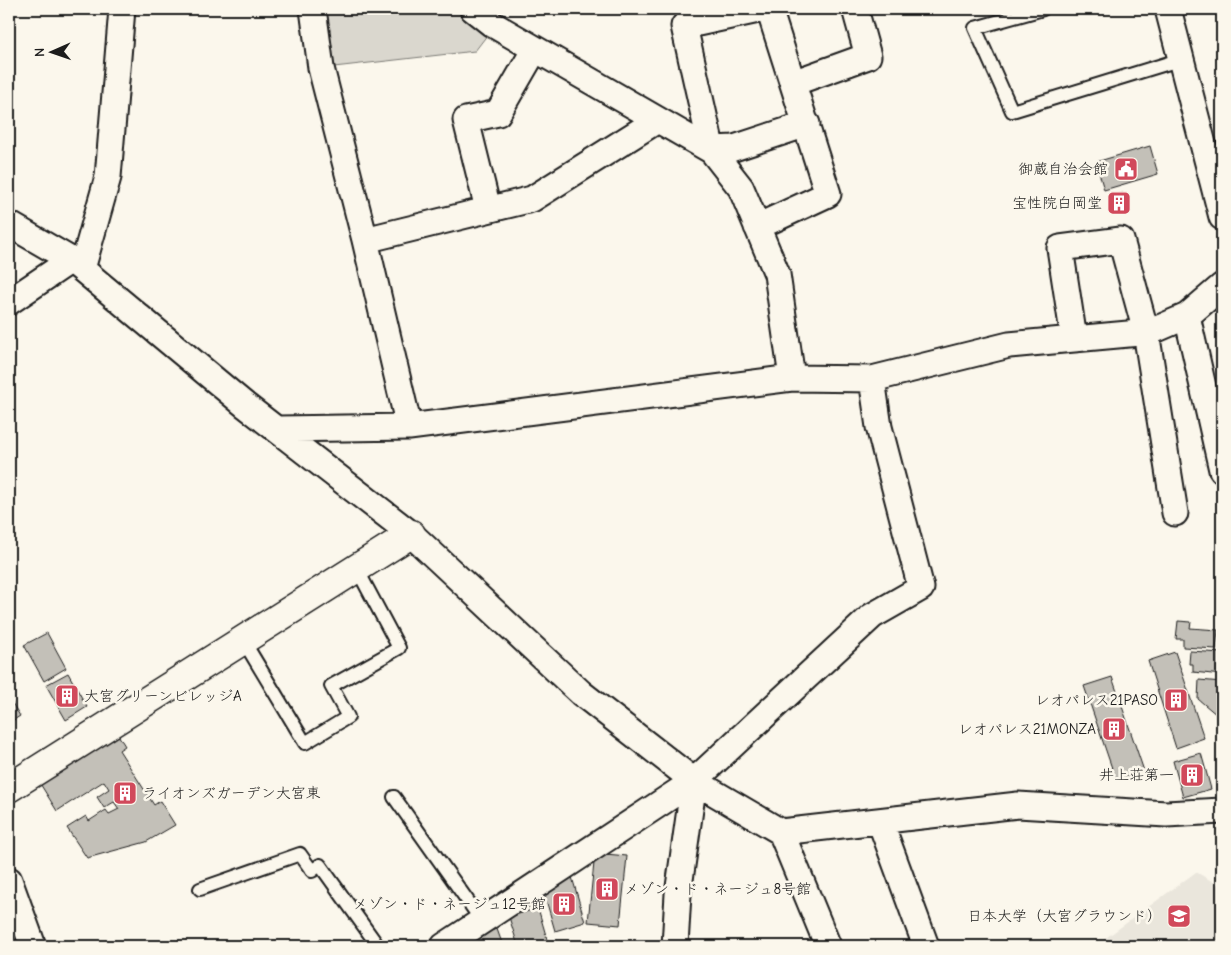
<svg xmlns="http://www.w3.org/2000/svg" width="1231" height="955" viewBox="0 0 1231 955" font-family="'Comic Neue','Klee One',sans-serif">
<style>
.built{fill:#eae6dc}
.green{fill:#dad7ce;stroke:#7b7a75}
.building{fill:#c3c0b8;stroke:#1c1c1c}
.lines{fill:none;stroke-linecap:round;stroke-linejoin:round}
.lane-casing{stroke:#1c1c1c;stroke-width:16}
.street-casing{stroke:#1c1c1c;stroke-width:29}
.secondary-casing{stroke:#1c1c1c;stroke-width:31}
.lane{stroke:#fbf7ec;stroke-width:12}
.street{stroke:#fbf7ec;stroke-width:25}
.secondary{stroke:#fbf7ec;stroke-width:28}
.labels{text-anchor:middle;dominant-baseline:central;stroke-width:5;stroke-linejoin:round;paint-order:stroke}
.poi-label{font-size:15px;fill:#1c1c1c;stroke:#fbf7ec;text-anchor:end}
</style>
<rect width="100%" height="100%" fill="#fbf7ec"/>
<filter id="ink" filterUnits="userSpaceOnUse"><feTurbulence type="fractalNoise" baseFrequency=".02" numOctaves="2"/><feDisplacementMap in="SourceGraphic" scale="10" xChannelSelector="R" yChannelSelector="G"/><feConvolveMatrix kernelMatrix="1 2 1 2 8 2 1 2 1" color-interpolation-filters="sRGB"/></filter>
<g filter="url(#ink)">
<path class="built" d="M1196,872L1222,887V946H1095Z"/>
<path class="green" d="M323,9H507L475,51L334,67Z"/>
<path class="building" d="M1150,146L1158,174L1104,190L1096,162Z
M1123,193L1128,209L1114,213L1109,197Z
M1178,621L1191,622L1190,628L1218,630L1216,649L1183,647V639H1176Z
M47,633L66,668L44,681L24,645Z
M1190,651L1222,653V675L1193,672V664H1189Z
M1175,652L1204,738L1176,748L1148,661Z
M68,673L87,707L66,720L46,685Z
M1112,677L1144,771L1116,780L1084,686Z
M1199,680L1222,682V716L1217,715L1198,699Z
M9,698L20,716L9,723Z
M117,733L125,746L119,750L154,805L160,801L175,825L146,842L87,858L67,828L86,816L89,821L106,810L109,814L119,809L114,802L104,808L97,797L109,789L104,781L57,811L39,782Z
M1201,753L1211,789L1183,797L1173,761Z
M595,853L627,856L620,925L588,922Z
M572,877L585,922L555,931L542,886Z
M538,908L549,946H518L509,917Z
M497,929L503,946H472L469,937Z"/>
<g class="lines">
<g class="lane-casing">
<path id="lane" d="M1043,9L975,28L1012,111L1182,59
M243,640L305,743L348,717L331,686L399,648L357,569
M394,797L482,921
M200,889L300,854L312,871L320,865L378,946"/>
</g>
<g class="street-casing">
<path id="street" d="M313,9L321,68L365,240L409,427
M473,9L492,24L712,151L741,188L777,274L792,378
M763,9L684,26L712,151L713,149L734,148L807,124
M1168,9L1222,217
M793,83L868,56L855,9
M488,209L466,120L498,113L535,49
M9,224L71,260L245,405L411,534L581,693L694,781L781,832L1018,805L1166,814L1222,811
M757,227L828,194L769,9
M365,240L532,199L656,121
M82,269L108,177L122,9
M9,302L71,260
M1187,316L1222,470
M1074,339L1060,248L1121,240L1146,332L1175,513
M279,429L409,427L792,378L872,379L1009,345L1150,332L1187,316L1222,286
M880,821L926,946
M781,832L828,946
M9,880L33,946
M444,946L694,781
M675,946L678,894L694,781L872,616L921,588L879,427L872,379"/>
</g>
<g class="secondary-casing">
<path id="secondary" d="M9,788L411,534"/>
</g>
<use href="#lane" class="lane"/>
<use href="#street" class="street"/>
<use href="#secondary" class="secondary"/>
</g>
</g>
<defs>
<g id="civic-square" transform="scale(1.25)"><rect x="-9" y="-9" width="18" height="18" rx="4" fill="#d1495b" stroke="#fbf7ec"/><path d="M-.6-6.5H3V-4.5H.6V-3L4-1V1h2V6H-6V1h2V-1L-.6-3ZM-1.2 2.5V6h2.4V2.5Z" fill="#fff"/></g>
<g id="building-square" transform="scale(1.25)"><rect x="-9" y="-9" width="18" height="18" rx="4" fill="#d1495b" stroke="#fbf7ec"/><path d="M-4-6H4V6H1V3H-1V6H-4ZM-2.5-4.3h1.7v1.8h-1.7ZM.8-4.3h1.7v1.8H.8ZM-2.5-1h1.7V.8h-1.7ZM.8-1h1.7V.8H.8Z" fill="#fff"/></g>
<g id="university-square" transform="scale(1.25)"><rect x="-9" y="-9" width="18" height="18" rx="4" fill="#d1495b" stroke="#fbf7ec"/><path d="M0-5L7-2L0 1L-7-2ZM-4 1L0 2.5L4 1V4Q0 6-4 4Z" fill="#fff"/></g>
</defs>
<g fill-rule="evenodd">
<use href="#civic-square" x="1126" y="169"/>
<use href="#building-square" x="1119" y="203"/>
<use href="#building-square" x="67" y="696"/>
<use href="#building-square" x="1176" y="700"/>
<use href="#building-square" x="1114" y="729"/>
<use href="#building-square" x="1192" y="775"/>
<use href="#building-square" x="125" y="793"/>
<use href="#building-square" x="607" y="889"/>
<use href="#building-square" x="564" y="904"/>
<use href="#university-square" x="1179" y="916"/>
</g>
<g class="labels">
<g class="poi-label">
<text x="1108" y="169">御蔵自治会館</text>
<text x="1102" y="203">宝性院白岡堂</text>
<text x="84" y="696" text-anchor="start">大宮グリーンビレッジA</text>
<text x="1158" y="700">レオパレス21PASO</text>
<text x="1096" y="729">レオパレス21MONZA</text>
<text x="1174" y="775">井上荘第一</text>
<text x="142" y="793" text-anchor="start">ライオンズガーデン大宮東</text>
<text x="624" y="889" text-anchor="start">メゾン・ド・ネージュ8号館</text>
<text x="546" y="904">メゾン・ド・ネージュ12号館</text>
<text x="1162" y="916">日本大学（大宮グラウンド）</text>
</g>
</g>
<rect width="1231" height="955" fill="none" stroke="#fbf7ec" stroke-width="30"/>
<rect x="15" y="15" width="1201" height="925" fill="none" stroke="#1c1c1c" stroke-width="2" filter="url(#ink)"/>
<g transform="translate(52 52) rotate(268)" stroke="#fbf7ec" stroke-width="4" paint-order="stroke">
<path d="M0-4L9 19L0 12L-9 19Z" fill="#1c1c1c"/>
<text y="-8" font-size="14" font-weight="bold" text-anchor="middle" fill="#1c1c1c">N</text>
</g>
</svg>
